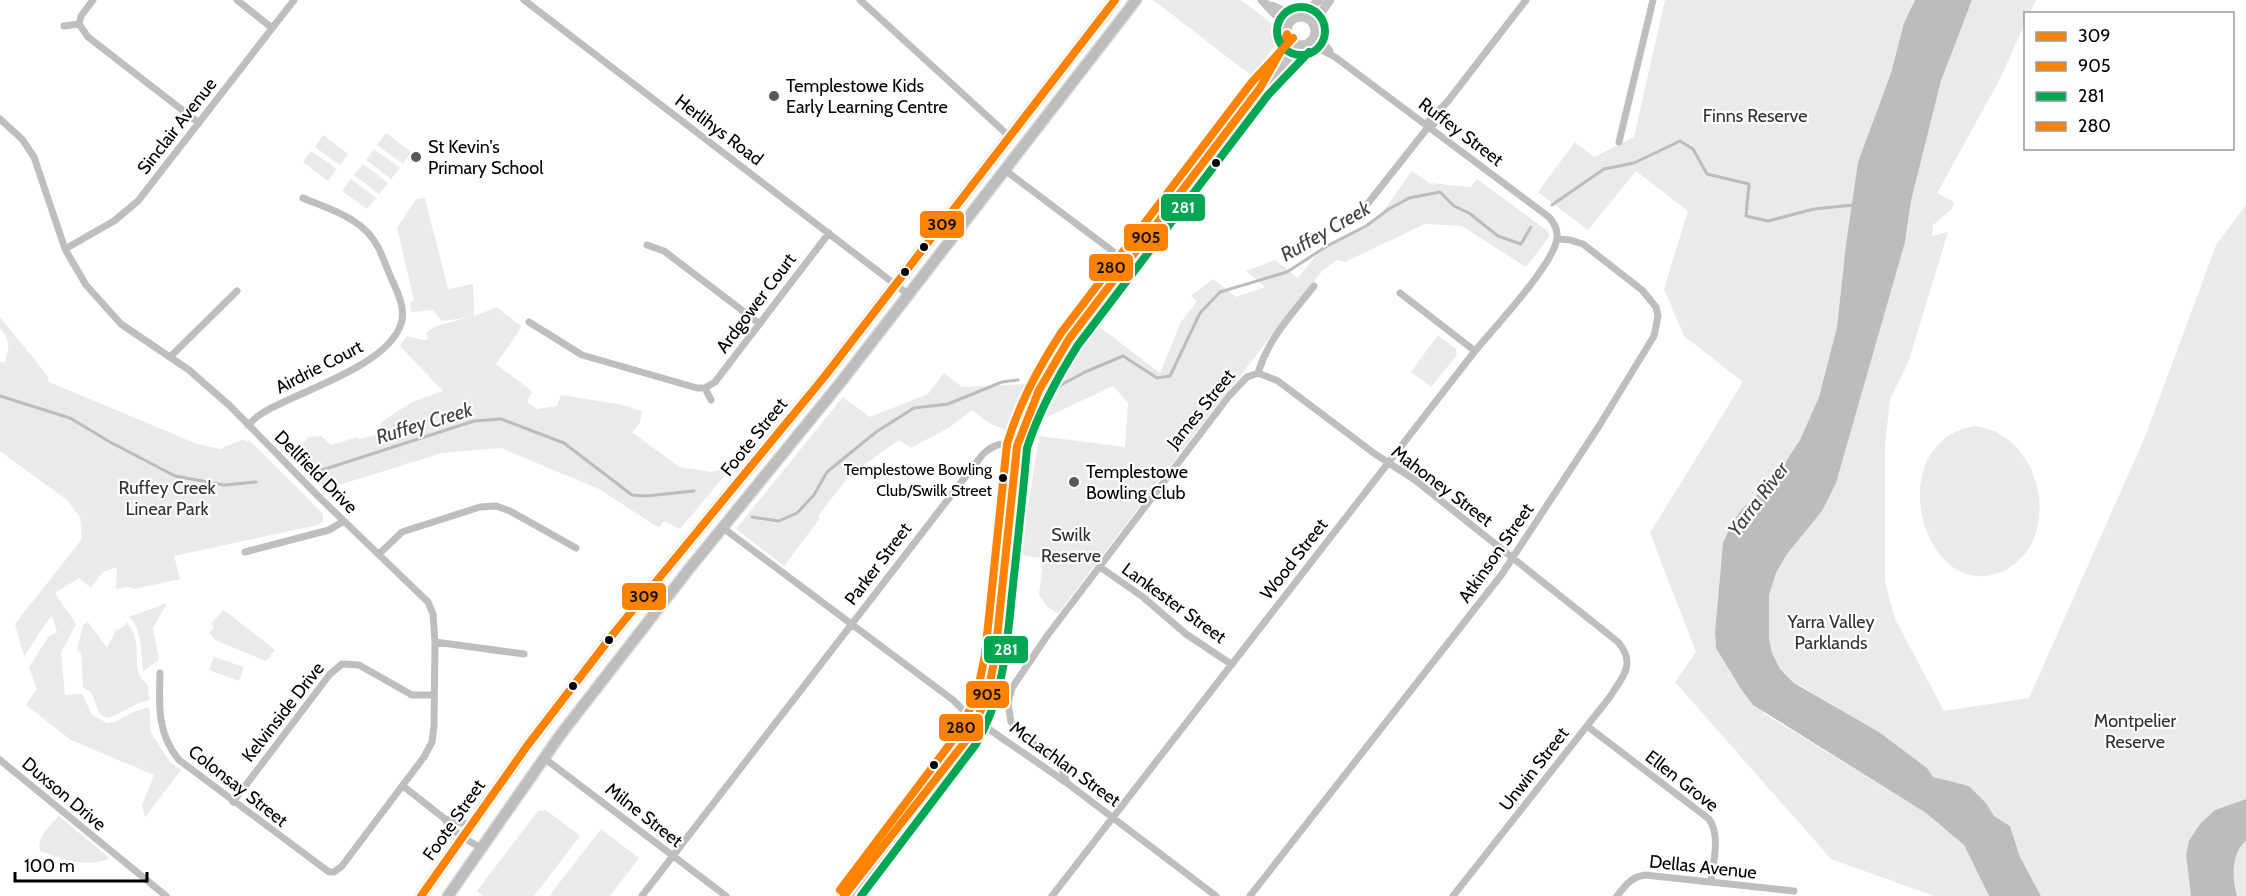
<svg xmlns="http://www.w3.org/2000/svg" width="2246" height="896" viewBox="0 0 2246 896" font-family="Cabin,sans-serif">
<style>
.green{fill:#eaeaea}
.water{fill:#bcbcbc}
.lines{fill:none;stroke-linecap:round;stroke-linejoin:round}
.stream{stroke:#bcbcbc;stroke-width:3}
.primary-casing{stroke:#dbdbdb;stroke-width:13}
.street{stroke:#bebebe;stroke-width:7}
.secondary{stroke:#c2c2c2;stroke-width:9}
.primary{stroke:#bdbdbd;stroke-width:10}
.bus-1-casing{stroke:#fff;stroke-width:12}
.bus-2-casing{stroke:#fff;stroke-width:12}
.bus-3-casing{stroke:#fff;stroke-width:12}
.bus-4-casing{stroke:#fff;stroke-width:12}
.bus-1{stroke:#ff8200;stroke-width:8}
.bus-2{stroke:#ff8200;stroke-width:8}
.bus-3{stroke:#00a651;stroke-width:8}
.bus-4{stroke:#ff8200;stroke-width:8}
.poi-dot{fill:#595959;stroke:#fff;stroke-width:2}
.bus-dot{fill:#000;stroke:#fff;stroke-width:2}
.labels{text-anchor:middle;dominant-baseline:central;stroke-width:4.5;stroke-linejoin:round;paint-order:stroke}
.bus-label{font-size:16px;fill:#000;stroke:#fff;text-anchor:end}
.poi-label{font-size:18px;fill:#000;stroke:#fff;text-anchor:start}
.park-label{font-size:18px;fill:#303030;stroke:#fff}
.street-label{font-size:18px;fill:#000;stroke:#fff}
.water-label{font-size:20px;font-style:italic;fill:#414141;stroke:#fff}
.line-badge{stroke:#fff;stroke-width:2}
.badge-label{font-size:16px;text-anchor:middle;font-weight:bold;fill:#fff}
.pale-badge-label{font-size:16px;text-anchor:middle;font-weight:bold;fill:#111}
</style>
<rect width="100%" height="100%" fill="#fff"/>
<path class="green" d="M1153,0H1241L1275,26L1278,41L1252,76Z
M1665,0H1915L1904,23L1891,73L1858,162L1846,244L1837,327L1819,397L1800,440L1775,478L1742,509L1731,525L1723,543L1715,632L1716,648L1765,714L1926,813L1964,845L1989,896H1934L1831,859L1675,682L1696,652L1650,533L1743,382L1684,336L1664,289L1688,211L1636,171L1588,230L1538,192L1575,142L1594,157L1634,137Z
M1972,0H2036L2030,13L2026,14L2025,23L2000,79L1937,193L1954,202L1952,209L1933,225L1932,236L1948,232L1908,363L1890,399L1885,446V582L1895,619L1944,711L2029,698L2145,437L2216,245L2246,205V799L2215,810L2186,855L2191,896H2041L2020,857L2010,826L1994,816L1986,803L1969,786L1933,777L1927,768L1879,732L1794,682L1780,669L1772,653L1769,638V595L1776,573L1787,554L1822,511L1836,483L1905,242L1911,201L1941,81Z
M386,133L411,152L403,164L377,145Z
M323,135L348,154L340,165L315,147Z
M374,149L400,168L391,179L366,160Z
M311,151L337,169L328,181L303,162Z
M363,164L388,183L379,194L354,175Z
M1412,171L1429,183L1471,187L1477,179L1549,232V237L1526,267L1462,226L1425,224L1345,262L1337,260L1323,270L1203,423L1058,614L1047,606L1039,595L1043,558L1018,555L1024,509H1028L1039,436L1125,447L1128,403L1113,386L1047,417L1050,393L1096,324L1160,373L1181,322L1197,301L1191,296L1213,279L1236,297L1265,287L1246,271L1275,260L1298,278L1319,251L1366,226L1379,217Z
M351,179L376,198L367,209L342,191Z
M425,198L448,289L473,284L474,316L497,307L522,327L496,364L532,391L527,402L537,409L557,406L561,395L618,404L642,411L640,423L632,432L679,467L711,472L732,467L680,529L664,521L659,528L599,489L501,448L442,453L326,489L291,454L290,452L296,445L298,447L309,437L321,436L331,445L358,437L359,439L379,434L381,422L412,402L443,391L400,346L407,336L424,340L428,339L426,333L436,326L466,318L442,321L433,310L411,312L410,302L414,300L397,228L416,199Z
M0,317L47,375L49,382L197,444L220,449L244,439L246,442L249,440L323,514V521L318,525L174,556L180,579L134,589L128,587L116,589L117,567L103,572L91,588L79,578L55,593L76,624L61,653L65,695L82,694L92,715L107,723L115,722L133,712L149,707L151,733L170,762L181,770L145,817L142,805L154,775L71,740L26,705L37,689L29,667L49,636L57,632L52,616C40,629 34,643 24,657L15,624L82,539L80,517L67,500L0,451V361L4,363C10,349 11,340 0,328Z
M1438,335L1456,349L1457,355L1431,387L1411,372Z
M944,373L962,387L1030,384L1011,432L989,423L972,410L950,427L911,448L899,440L850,475L818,516L820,518L784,566L736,529L843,397L870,417L928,394Z
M1974,426C2025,431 2052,492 2034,538C2028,554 2012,570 1995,574C1920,596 1882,443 1974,426Z
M167,603L153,628L159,660L143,671C141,653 143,631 129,617Z
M224,610L275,650L266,661L217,641L209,633L214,627L211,623Z
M88,622L107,648L116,630L122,628L127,622C129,626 133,631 134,635C141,653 130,672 148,685L149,700L139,703L111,717L107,718L100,714L91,692L83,687L81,653L77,650L83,625Z
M214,657L244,667L239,681L209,670Z
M546,810L580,836L534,896H483L477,891L538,811Z
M59,816L108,857L107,860C80,867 66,860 40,851C36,837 50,826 59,816Z
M601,829L639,858L610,896H551L550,895Z
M2246,841V896H2234C2233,878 2231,853 2246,841Z"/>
<path class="water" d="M1915,0H1972L1941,81L1911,201L1905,242L1836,483L1822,511L1787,554L1776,573L1769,595V638L1772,653L1780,669L1794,683L1879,732L1927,768L1933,777L1969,786L1986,803L1994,816L2010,826L2020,857L2041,896H1989L1964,845L1926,813L1753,705L1741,689L1716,648L1715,632L1723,543L1731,525L1742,509L1775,478L1800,440L1819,397L1837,327L1846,244L1858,162L1891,73L1904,23Z
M2246,799V841C2231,853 2232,879 2237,896H2191L2186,855L2189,841L2200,824L2215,810Z"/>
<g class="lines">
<path class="stream" d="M1552,205L1604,169L1634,163L1680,141L1693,149L1707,174L1749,184L1746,216L1768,221L1814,209L1853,205
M1059,386L1085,372L1123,356L1157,378L1170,376L1200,313L1220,292L1287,272L1327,246L1366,226L1389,209L1409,198L1440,192L1454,206L1469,213L1498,236L1521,244L1531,227
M0,396L70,418L110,442L175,476L224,485L256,482
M322,470L474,421L501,419L564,443L632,495L646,496L694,491
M752,517L779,521L797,513L814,495L827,472L876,432L914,408L948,404L1002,382L1018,380"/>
<g class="primary-casing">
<path id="primary" d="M421,896L527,746L614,633L825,376L1115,0
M448,896L561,734L689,569L841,382L1136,0"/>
</g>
<path class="street" d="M237,0L272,28
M524,0L909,295
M860,0L1010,137
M79,24L88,37L199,123
M64,26L79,24L81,16L93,0
M1315,32L1330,51
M0,119L22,139L34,157L65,249L86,285L121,324L189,370L230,406L318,496L428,602L433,614L435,642L434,726L432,742L424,757L342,866L334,872H329L179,760C157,734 159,705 160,673
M1426,124L1448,101L1526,0
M1431,128L1443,111
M1619,142L1653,0
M1005,170L1127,262
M1353,217L1369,202L1429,126
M647,245L664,251L760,324
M65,249L114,221L138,201L294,0
M1400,293L1475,351
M529,322L582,355L697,388H705
M170,357L237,291
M1258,373L1278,381L1375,454L1415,480L1618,642C1637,664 1622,678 1609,698L1453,896
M711,400L705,388L715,382L829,233
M248,425C253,420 259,414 266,411C302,390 387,366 401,324C406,310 398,293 392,280C387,269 383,257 378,247C363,218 331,210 303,198
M723,528L953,700L967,714L1067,783L1216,896
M245,552L329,530L344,521
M379,554L402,532L480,507L496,506L510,511L576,548
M1100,567L1143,597L1186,634L1231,664
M435,642L524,654
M1587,726L1709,819C1721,836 1713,862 1711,882
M544,758L726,896
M0,760L166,896
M1067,783L1060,764L1034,744L1011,722L1008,703L1012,688L1047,636L1229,396L1247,377L1258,373C1268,339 1292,314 1314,286
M403,786L445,819L471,825
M233,802L330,674L342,664L359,665L412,695H433
M445,819C451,832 469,841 481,848
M642,896L983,454C994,444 1003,442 1017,446
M1052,896L1475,351C1493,329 1555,263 1557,238C1558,229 1554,223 1549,217L1335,57L1308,43
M1250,896L1502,574L1599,426L1654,336L1658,316L1656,307L1642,290L1583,244L1570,240L1557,239
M1617,896C1626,885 1631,877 1645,875L1794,891"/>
<path class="secondary" d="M1262,0L1278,17L1287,31
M1272,6L1297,17
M1300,17L1319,0
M1287 31a14 14 0 1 1 28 0a14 14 0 1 1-28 0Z
M1313,24L1330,0
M1266,75L1282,49L1287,34
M848,896L968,738L978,720L987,697L995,657L1017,446C1028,407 1048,372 1069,339L1260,88L1301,45"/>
<use href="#primary" class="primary"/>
<g class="bus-1-casing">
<path id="bus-1" d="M421,896L527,746L614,633L825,376L1115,0"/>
</g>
<g class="bus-2-casing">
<path id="bus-2" d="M844,896L968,738L987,697L995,657L1017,446L1039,390L1069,339L1260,88L1282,49L1287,34"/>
</g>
<g class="bus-3-casing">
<path id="bus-3" d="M1277 31a24 24 0 1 1 48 0a24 24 0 1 1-48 0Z
M861,896L976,744C1005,695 1007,640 1013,585C1018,539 1023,494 1027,448C1039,411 1057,378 1078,345L1268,95L1309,52"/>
</g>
<g class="bus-4-casing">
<path id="bus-4" d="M840,890L959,732L977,694L985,655L1007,444C1019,404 1038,368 1061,333L1252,82L1293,38"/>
</g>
<use href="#bus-1" class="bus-1"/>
<use href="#bus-2" class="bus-2"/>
<use href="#bus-3" class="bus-3"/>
<use href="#bus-4" class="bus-4"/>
</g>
<g class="poi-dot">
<circle cx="774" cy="96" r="6"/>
<circle cx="416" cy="157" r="6"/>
<circle cx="1074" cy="482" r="6"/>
</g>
<g class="bus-dot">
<circle cx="1216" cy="163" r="5"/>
<circle cx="924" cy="247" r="5"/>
<circle cx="905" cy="272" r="5"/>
<circle cx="1003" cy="478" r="5"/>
<circle cx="609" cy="640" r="5"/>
<circle cx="573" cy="686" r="5"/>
<circle cx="934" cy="765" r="5"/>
</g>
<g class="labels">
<g class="bus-label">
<text x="992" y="469">Templestowe Bowling<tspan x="992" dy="21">Club/Swilk Street</tspan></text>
</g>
<g class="poi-label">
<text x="786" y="86">Templestowe Kids<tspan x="786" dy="21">Early Learning Centre</tspan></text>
<text x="428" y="147">St Kevin's<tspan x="428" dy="21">Primary School</tspan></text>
<text x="1086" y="472">Templestowe<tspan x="1086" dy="21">Bowling Club</tspan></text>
</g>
<g class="park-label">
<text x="1755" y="116">Finns Reserve</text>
<text x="167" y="488">Ruffey Creek<tspan x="167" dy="21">Linear Park</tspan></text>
<text x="1071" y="535">Swilk<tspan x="1071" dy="21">Reserve</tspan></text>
<text x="1831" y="622">Yarra Valley<tspan x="1831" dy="21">Parklands</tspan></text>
<text x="2135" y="721">Montpelier<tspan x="2135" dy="21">Reserve</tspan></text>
</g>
<g class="street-label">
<text transform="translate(177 126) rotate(-52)">Sinclair Avenue</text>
<text transform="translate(719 130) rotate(37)">Herlihys Road</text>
<text transform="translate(1461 132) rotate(37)">Ruffey Street</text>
<text transform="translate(756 303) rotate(-53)">Ardgower Court</text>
<text transform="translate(319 367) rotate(-27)">Airdrie Court</text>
<text transform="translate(1201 409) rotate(-51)">James Street</text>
<text transform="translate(754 437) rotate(-51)">Foote Street</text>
<text transform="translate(316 472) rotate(45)">Dellfield Drive</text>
<text transform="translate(1442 486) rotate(37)">Mahoney Street</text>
<text transform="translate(1496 553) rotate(-55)">Atkinson Street</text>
<text transform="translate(1294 559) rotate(-52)">Wood Street</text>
<text transform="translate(878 564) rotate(-53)">Parker Street</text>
<text transform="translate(1174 603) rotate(36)">Lankester Street</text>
<text transform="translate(283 712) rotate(-52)">Kelvinside Drive</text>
<text transform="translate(1065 764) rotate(36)">McLachlan Street</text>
<text transform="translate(1534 769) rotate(-52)">Unwin Street</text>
<text transform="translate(1682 781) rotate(38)">Ellen Grove</text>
<text transform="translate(238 786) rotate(38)">Colonsay Street</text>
<text transform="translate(64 794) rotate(40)">Duxson Drive</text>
<text transform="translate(644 815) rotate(38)">Milne Street</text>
<text transform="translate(454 820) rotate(-55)">Foote Street</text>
<text transform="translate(1703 867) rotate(6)">Dellas Avenue</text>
</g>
<g class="water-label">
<text transform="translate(1325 231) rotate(-30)">Ruffey Creek</text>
<text transform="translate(424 423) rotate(-17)">Ruffey Creek</text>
<text transform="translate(1758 499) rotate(-53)">Yarra River</text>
</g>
</g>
<g class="line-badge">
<rect x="1160" y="193" width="46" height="29" rx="6" fill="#00a651"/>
<rect x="919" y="210" width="46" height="29" rx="6" fill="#ff8200"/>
<rect x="1123" y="223" width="46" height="29" rx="6" fill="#ff8200"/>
<rect x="1088" y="253" width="46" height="29" rx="6" fill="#ff8200"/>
<rect x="621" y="582" width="46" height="29" rx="6" fill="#ff8200"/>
<rect x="983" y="635" width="46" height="29" rx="6" fill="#00a651"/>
<rect x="965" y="680" width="45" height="29" rx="6" fill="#ff8200"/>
<rect x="938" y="713" width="46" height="29" rx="6" fill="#ff8200"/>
</g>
<g class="badge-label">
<text x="1183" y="213">281</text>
<text x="1006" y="655">281</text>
</g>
<g class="pale-badge-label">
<text x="942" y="230">309</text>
<text x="1146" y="243">905</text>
<text x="1111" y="273">280</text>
<text x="644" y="602">309</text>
<text x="987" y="700">905</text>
<text x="961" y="733">280</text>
</g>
<rect x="2024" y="12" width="210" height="138" fill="#ffffff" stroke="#999999" stroke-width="1.5"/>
<rect x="2036" y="32" width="30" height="9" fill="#ff8200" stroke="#999999" stroke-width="1.5"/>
<text x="2078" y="42" font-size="18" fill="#000000">309</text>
<rect x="2036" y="62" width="30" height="9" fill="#ff8200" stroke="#999999" stroke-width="1.5"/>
<text x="2078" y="72" font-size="18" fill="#000000">905</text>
<rect x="2036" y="92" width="30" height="9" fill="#00a651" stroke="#999999" stroke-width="1.5"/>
<text x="2078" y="102" font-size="18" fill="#000000">281</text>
<rect x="2036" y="122" width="30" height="9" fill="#ff8200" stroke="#999999" stroke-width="1.5"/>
<text x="2078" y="132" font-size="18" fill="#000000">280</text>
<path d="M15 872v9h132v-9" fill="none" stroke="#000000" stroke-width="3"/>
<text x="24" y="872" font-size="18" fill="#000000" stroke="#ffffff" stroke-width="4.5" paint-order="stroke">100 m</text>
</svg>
